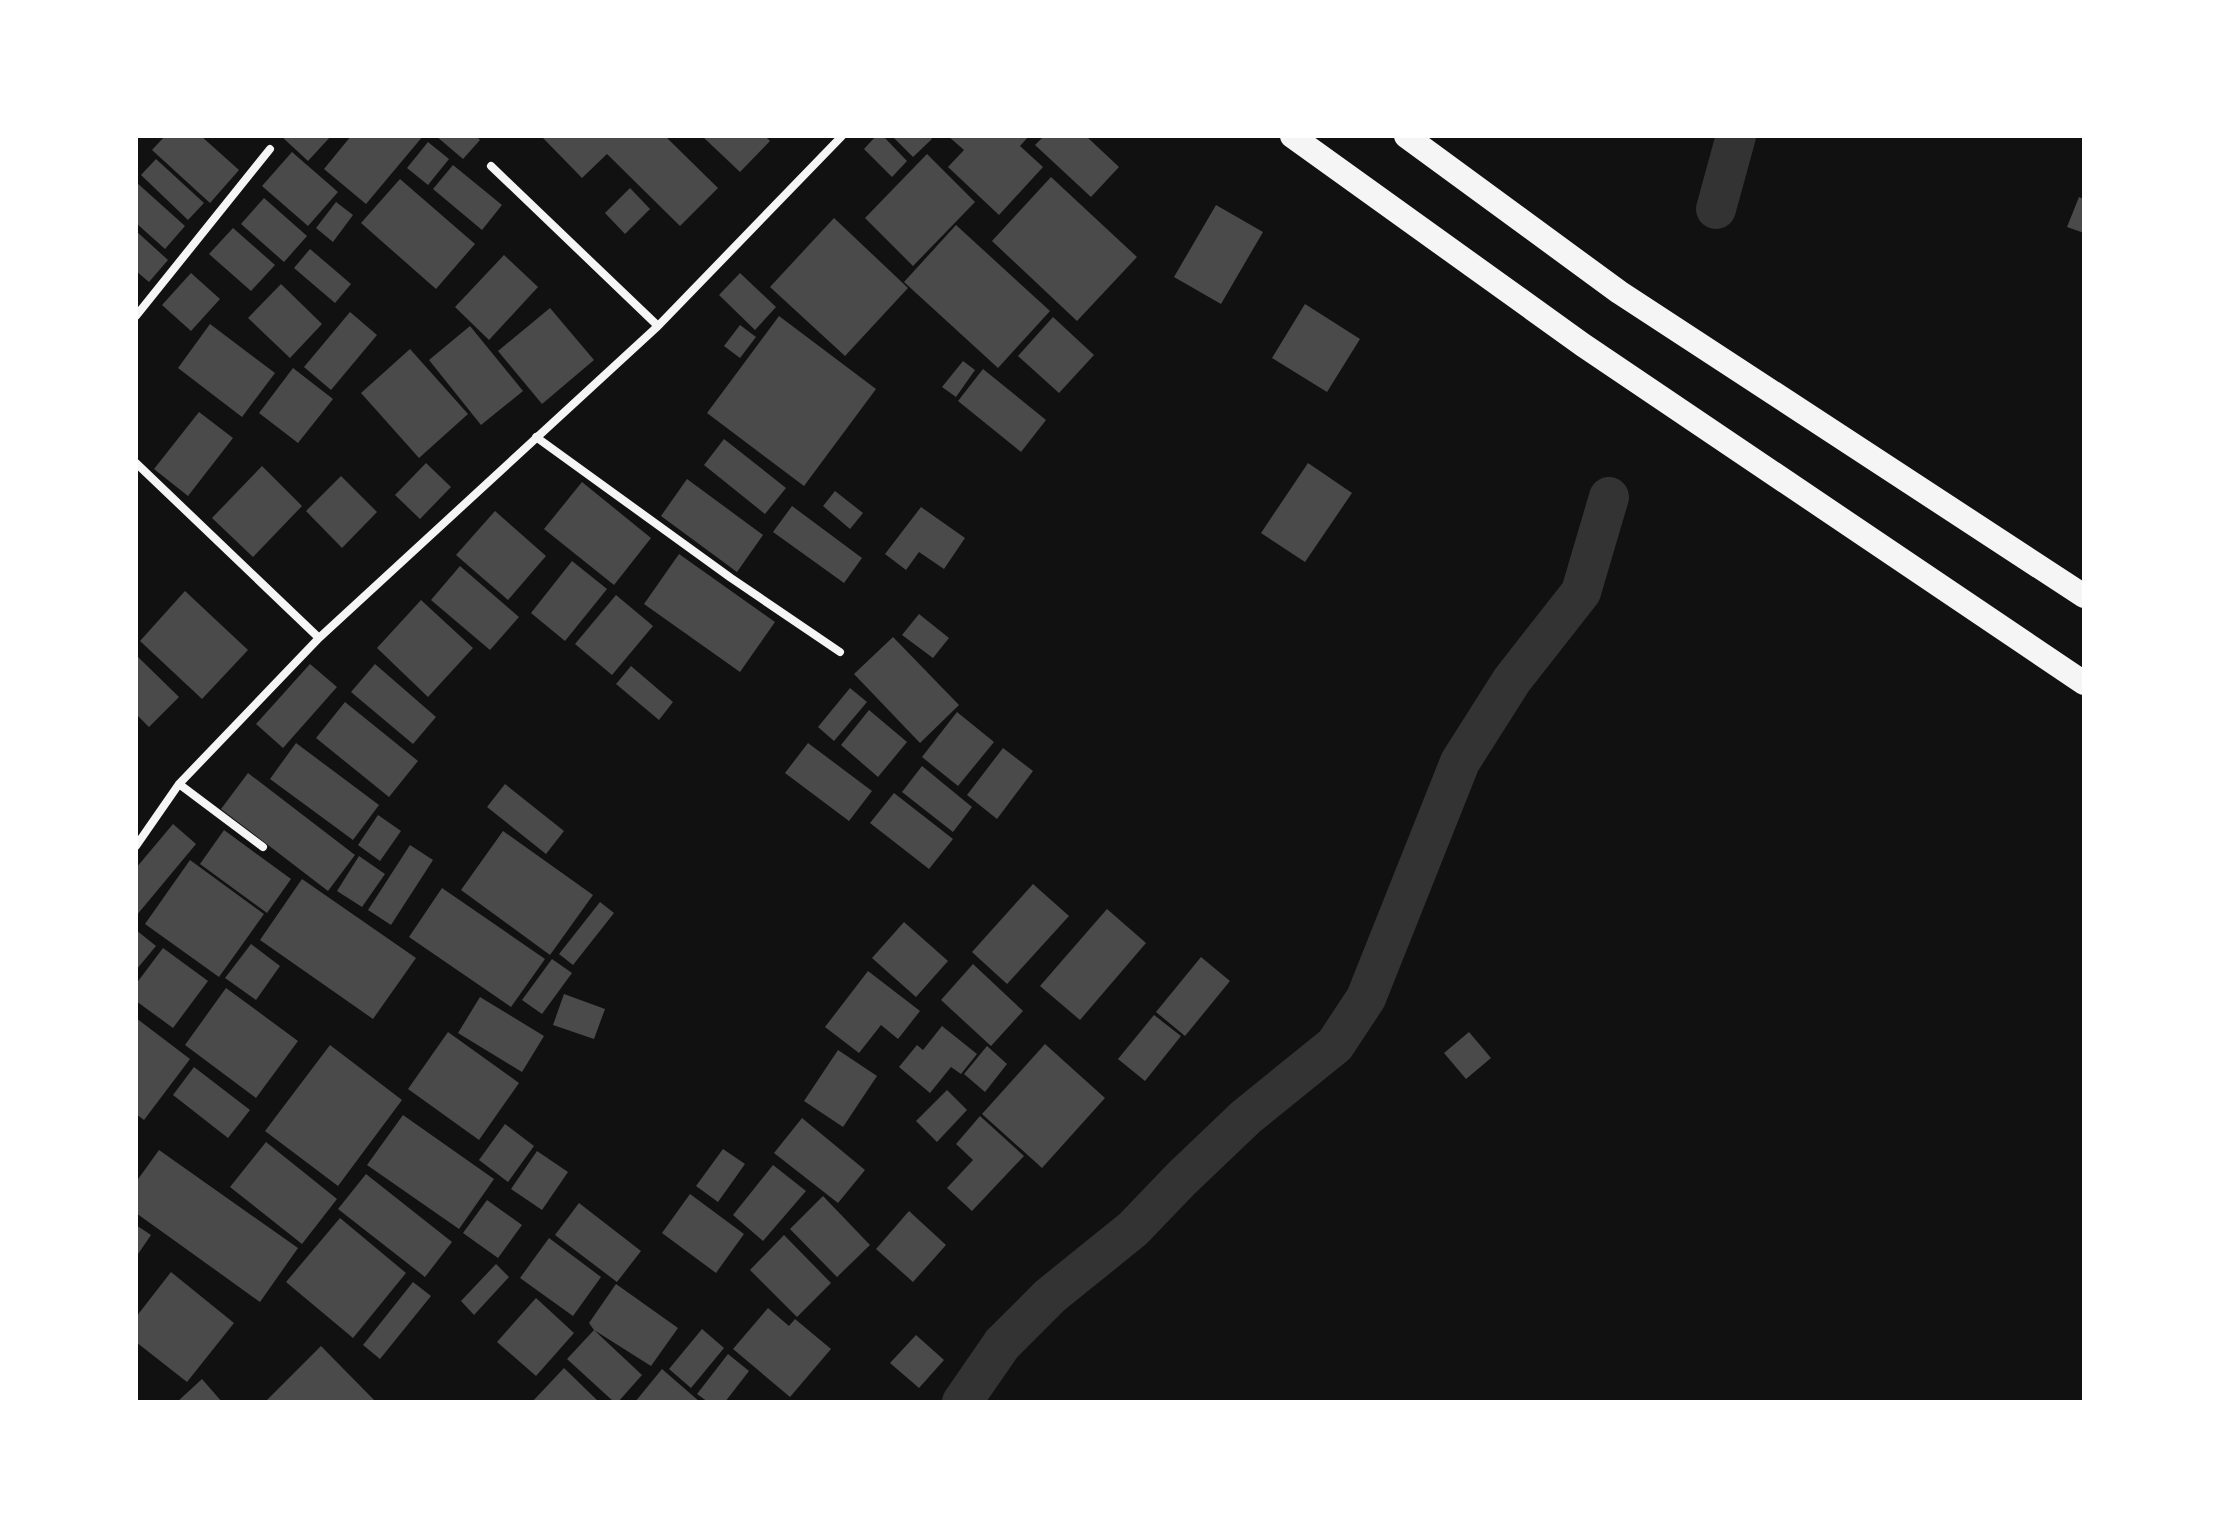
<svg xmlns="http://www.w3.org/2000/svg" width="2220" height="1538" viewBox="0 0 2220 1538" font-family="'Nunito Sans',sans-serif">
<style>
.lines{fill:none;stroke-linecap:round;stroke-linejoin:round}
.canal{stroke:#333;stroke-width:40}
.building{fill:#4a4a4a}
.minor{stroke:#f5f5f5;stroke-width:8}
.motorway{stroke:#f5f5f5;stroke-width:24}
</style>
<rect width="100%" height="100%" fill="#111"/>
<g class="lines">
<path class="canal" d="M1716,209L1736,136
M962,1402L1002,1344L1050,1296L1133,1229L1181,1179L1246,1117L1335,1045L1366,998L1460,762L1512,680L1581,592L1609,497"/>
</g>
<path class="building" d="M165,136H201L239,170L210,203L152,150Z
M281,136H331L308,161Z
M351,136H423L366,204L324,169Z
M436,136H476L480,140L463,159Z
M545,136H665L718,188L680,226L607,154L582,178L543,138Z
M702,136H765L770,141L740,172Z
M876,136H883L907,161L892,177L864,149Z
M892,136H929L932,139L913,157Z
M948,136H1029L1020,146L1043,167L999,215L948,167L964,150Z
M1044,136H1086L1119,167L1091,197L1035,145Z
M428,142L449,159L428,185L407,168Z
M292,152L338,192L308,226L262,186Z
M927,154L975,202L913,266L865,218Z
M156,159L204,203L188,220L141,175Z
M453,165L502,205L482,230L433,189Z
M1051,177L1137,257L1077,321L992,241Z
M400,179L475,244L436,289L361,223Z
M136,182L185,226L165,249L136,223Z
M630,188L650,209L625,234L605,213Z
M2079,197L2084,199V233L2067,227Z
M264,198L307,236L284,262L241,224Z
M336,202L353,215L333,242L316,228Z
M1216,205L1263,232L1221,304L1174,277Z
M834,218L908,288L845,356L770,287Z
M956,225L1050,311L998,368L904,282Z
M233,228L275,265L251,291L209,254Z
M136,231L168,260L149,282L136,271Z
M310,249L351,284L335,303L294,268Z
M504,255L538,287L489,340L455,307Z
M191,273L220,299L191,331L162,305Z
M740,273L776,307L755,330L719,295Z
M281,284L322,324L290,358L248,318Z
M1305,304L1360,339L1327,392L1272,358Z
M550,308L594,360L542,404L498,351Z
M350,312L377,335L331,390L304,367Z
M779,316L876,389L804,486L707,413Z
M1053,317L1094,355L1059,393L1018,356Z
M210,324L275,373L242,417L178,368Z
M740,325L756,337L740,358L724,346Z
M470,326L523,391L481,425L429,360Z
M410,349L468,414L419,458L361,393Z
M963,361L975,370L956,397L942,387Z
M293,368L333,399L298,443L259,413Z
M983,369L1046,420L1021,452L958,401Z
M199,412L233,438L188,496L154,469Z
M724,439L786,488L765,514L704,465Z
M426,463L451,487L420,519L395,495Z
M1308,463L1352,493L1305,562L1261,533Z
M262,466L302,506L253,557L212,518Z
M341,476L377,512L342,548L306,511Z
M687,479L763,535L737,572L661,516Z
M582,482L651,538L614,585L544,529Z
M835,491L863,513L850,529L823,506Z
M792,506L862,558L844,583L773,532Z
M921,507L965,538L944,569L919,552L906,570L885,554Z
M495,511L546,556L508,600L456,555Z
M679,554L775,622L740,672L644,604Z
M572,561L607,589L565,641L531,613Z
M460,566L519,617L490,650L431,600Z
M185,591L248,650L202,699L140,641Z
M616,595L653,626L612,675L575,644Z
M421,600L473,648L428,697L377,648Z
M919,614L949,638L933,658L902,635Z
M893,637L959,705L920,743L854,674Z
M136,655L179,697L149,727L136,714Z
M310,664L337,687L283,748L256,724Z
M375,664L436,717L413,744L351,692Z
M631,666L673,702L659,720L616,684Z
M850,688L867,702L834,741L818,727Z
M345,702L418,761L389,797L316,738Z
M869,710L907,742L878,777L841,745Z
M957,712L994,742L958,786L922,757Z
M296,743L379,805L353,840L270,779Z
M808,743L872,791L849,821L785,773Z
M1003,748L1033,771L997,819L967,795Z
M922,766L972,807L953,832L902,792Z
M248,773L355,855L328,891L221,809Z
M505,784L564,831L546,854L487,807Z
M894,793L953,839L929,869L870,823Z
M378,815L401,831L380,861L358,845Z
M173,824L196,844L136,916V868Z
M224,830L291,879L267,913L200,864Z
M503,831L593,895L550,955L461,890Z
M410,845L433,860L391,925L368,910Z
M359,856L385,874L362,907L337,891Z
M190,860L264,914L219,977L145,924Z
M302,879L416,958L373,1019L260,940Z
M1033,884L1069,916L1007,984L972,952Z
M442,888L545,959L511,1007L409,937Z
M600,902L614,913L573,965L559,954Z
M1107,909L1146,943L1080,1020L1040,986Z
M904,922L948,961L916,997L872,958Z
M136,930L156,946L136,970Z
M251,944L280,966L256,1000L225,978Z
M163,948L208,981L173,1028L136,1001V984Z
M1201,957L1230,981L1185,1036L1156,1012Z
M552,959L572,973L542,1014L522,1000Z
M973,964L1023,1011L991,1046L941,1000Z
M868,971L920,1011L898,1039L881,1025L859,1053L825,1027Z
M226,988L298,1041L256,1098L185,1045Z
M564,994L605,1009L594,1039L553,1025Z
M480,997L544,1036L522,1072L458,1033Z
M1154,1015L1181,1036L1145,1081L1118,1059Z
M136,1018L190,1059L144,1120L136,1114Z
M942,1026L977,1054L961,1074L951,1067L930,1093L899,1067L917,1045L923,1050Z
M448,1032L519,1083L479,1140L408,1089Z
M1469,1032L1491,1058L1466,1079L1444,1053Z
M1045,1044L1105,1098L1042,1168L982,1114Z
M330,1045L402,1100L338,1186L265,1131Z
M987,1046L1007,1064L985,1092L964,1074Z
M838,1050L877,1076L843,1127L804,1101Z
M194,1067L250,1110L228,1138L173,1095Z
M947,1090L967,1110L937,1142L916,1121Z
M403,1115L494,1179L459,1229L367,1165Z
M980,1116L1024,1156L972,1211L947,1188L973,1160L956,1144Z
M802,1118L865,1170L838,1203L774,1153Z
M505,1124L534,1146L508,1182L479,1160Z
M266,1142L337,1199L302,1244L230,1187Z
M723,1149L745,1164L718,1202L696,1186Z
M159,1150L298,1248L260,1302L136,1213V1182Z
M537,1151L568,1172L542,1210L511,1189Z
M773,1165L806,1191L763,1241L733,1215Z
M366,1174L452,1242L425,1277L338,1209Z
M690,1194L744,1234L716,1273L662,1233Z
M823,1196L870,1245L837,1277L790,1229Z
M487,1200L522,1225L498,1258L463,1233Z
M579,1203L641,1251L617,1282L555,1235Z
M909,1211L946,1245L913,1282L876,1249Z
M340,1218L406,1273L353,1338L286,1282Z
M136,1225L151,1235L136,1257Z
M784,1235L831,1283L797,1317L750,1270Z
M549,1238L601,1277L573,1316L520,1278Z
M496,1264L509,1277L474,1315L461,1301Z
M171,1272L234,1323L187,1382L136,1342V1317Z
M413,1282L431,1296L380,1359L363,1345Z
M616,1284L678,1328L651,1366L594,1330L589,1323Z
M536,1298L574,1333L536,1376L497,1342Z
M768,1308L789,1326L795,1319L831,1349L790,1397L733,1349Z
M702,1329L724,1348L691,1388L669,1369Z
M594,1330L642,1375L618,1402H614L567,1359Z
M916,1335L944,1360L919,1388L890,1363Z
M321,1346L376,1402H265Z
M728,1354L749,1371L725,1402H708L697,1394Z
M564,1368L599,1402H532Z
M662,1369L700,1402H635Z
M202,1379L222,1402H177Z"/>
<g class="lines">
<path class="minor" d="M491,166L658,326
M136,316L270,149
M536,437L731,578L840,652
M136,463L319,638
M179,784L263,847
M136,846L179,784L319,638L658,326L842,136"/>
<path class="motorway" d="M1292,136L1583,345L2084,683
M1406,136L1619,292L2084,596"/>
</g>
<rect width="2220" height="1538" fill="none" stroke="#ffffff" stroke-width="276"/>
</svg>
